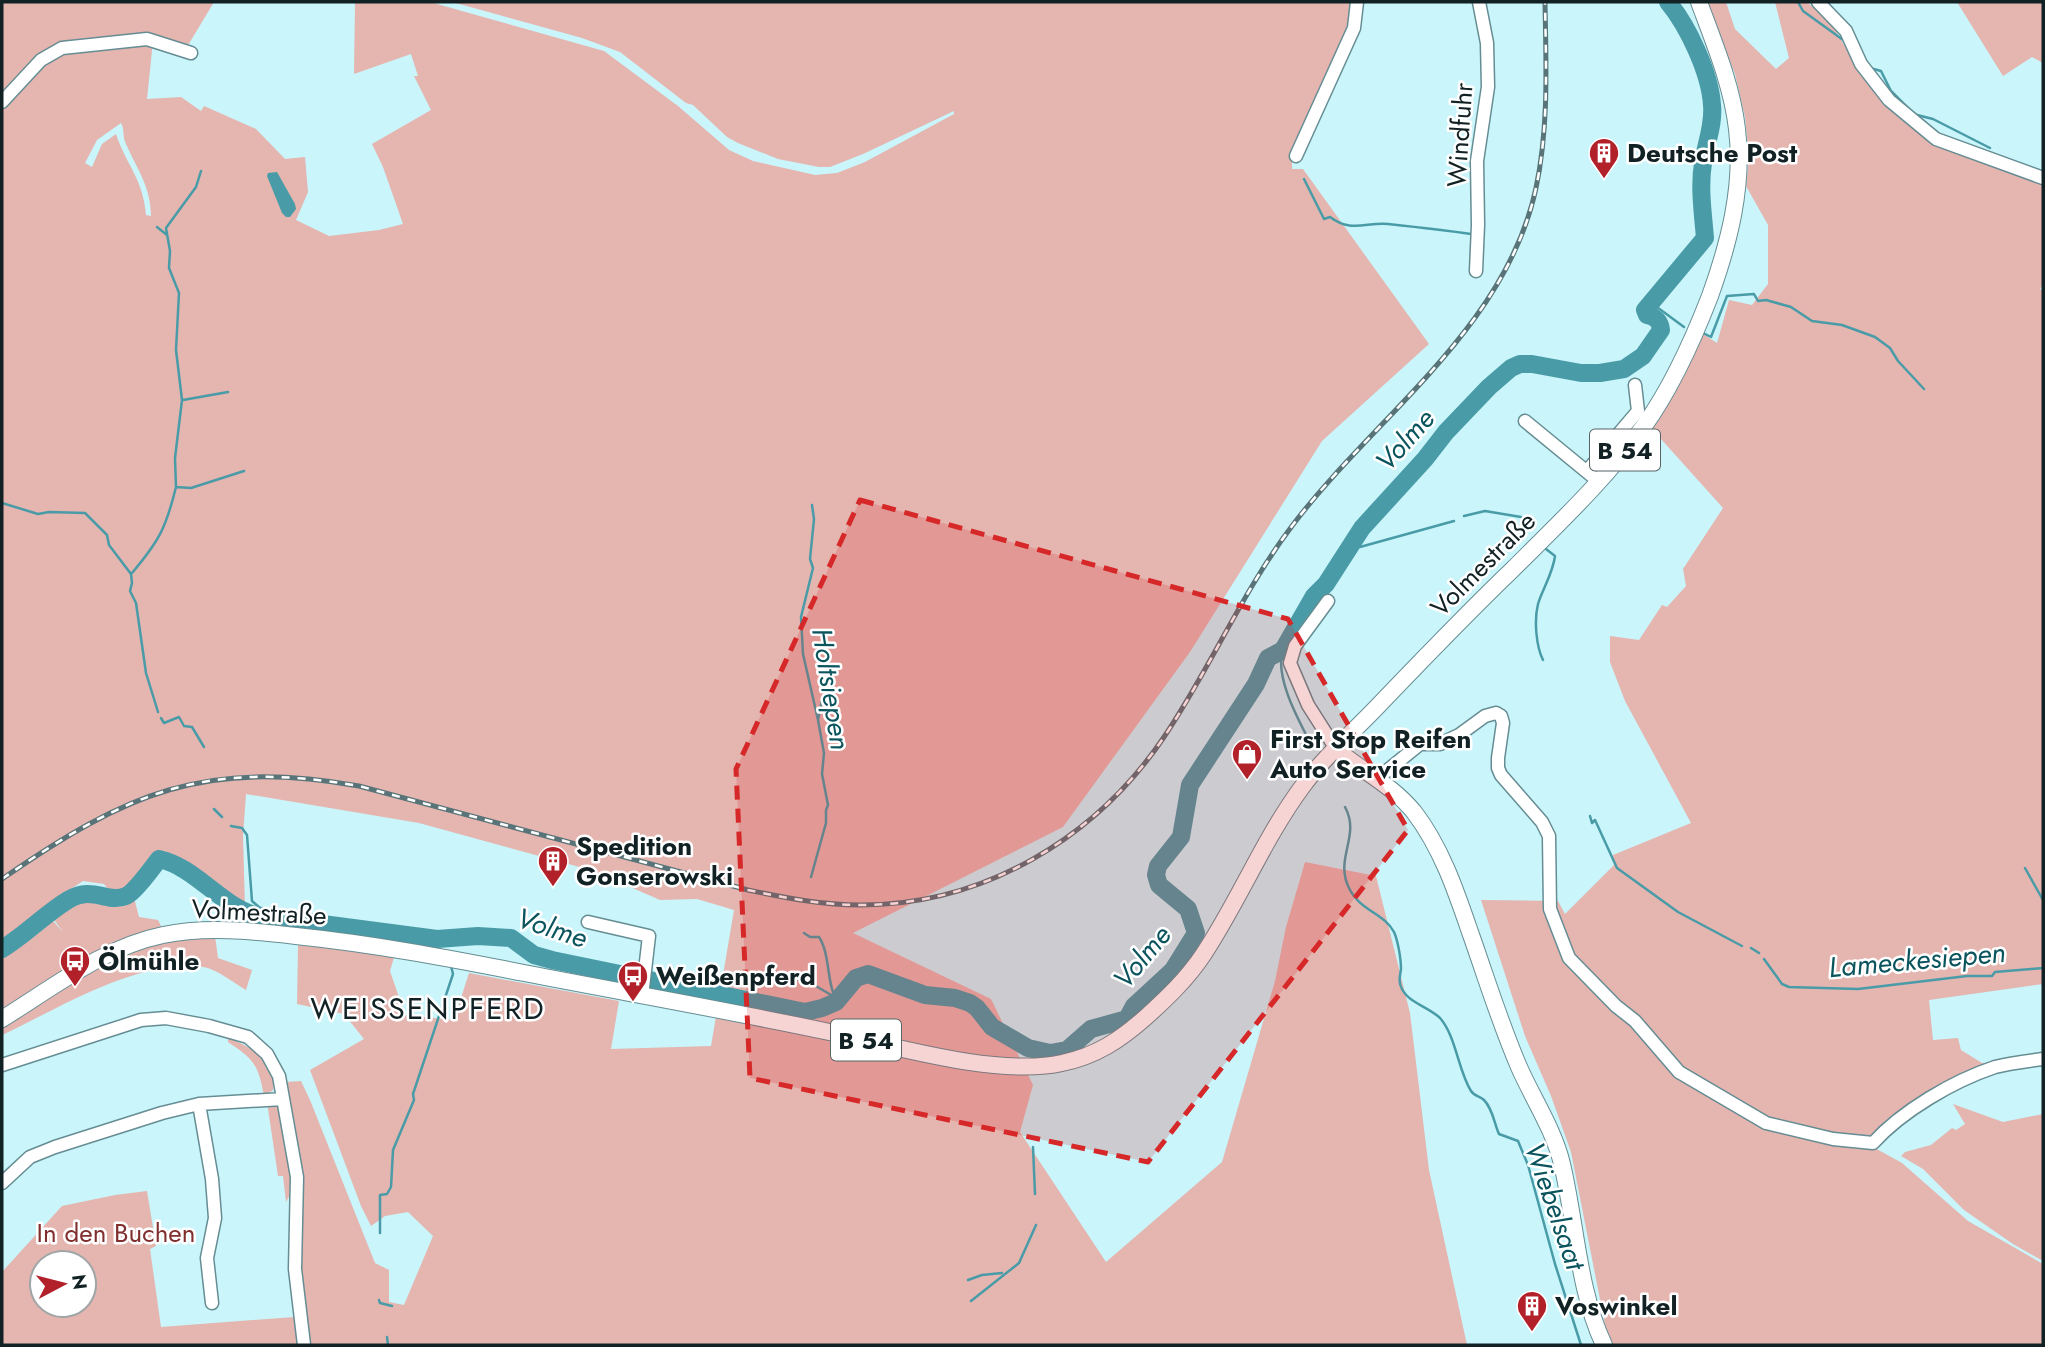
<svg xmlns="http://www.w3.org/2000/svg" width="2045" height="1347" viewBox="0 0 2045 1347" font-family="Jost,sans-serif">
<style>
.green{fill:#e5b5b0;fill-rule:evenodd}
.water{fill:#499ca7}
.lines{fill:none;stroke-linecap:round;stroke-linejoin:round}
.stream{stroke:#499ca7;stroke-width:2.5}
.river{stroke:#499ca7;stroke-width:18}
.minor-casing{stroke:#658d93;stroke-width:15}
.major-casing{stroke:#658d93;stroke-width:18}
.minor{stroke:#fff;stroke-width:12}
.major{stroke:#fff;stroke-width:16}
.rail-casing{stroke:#597478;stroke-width:5}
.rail{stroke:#fff;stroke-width:2.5;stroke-dasharray:8;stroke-linecap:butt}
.marked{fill:#d62828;fill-opacity:0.2;stroke:#d62828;stroke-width:5;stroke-dasharray:14 9;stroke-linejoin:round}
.labels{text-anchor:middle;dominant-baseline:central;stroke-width:5;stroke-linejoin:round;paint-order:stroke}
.shield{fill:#fff;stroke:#586466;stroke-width:2}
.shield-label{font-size:24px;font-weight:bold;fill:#112124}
.street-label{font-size:26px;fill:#112124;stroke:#fff}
.poi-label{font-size:26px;font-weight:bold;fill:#112124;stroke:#fff;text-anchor:start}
.park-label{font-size:26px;fill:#802f2e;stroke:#fff}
.water-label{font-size:28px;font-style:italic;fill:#0a545d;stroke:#fff}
.quarter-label{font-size:30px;letter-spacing:2px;fill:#112124;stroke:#fff}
</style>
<rect width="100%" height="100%" fill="#caf5fb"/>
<path class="green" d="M2,2H214L187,47L150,34L61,44L2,96Z
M355,2H430L604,51L678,106L729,150L753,161L815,175L837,173L865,162L954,114V111L863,154L830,167H819L778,159L738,143L727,137L693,105L686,103L620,52L582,38L452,2H1353L1347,34L1292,156V169H1303L1429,344L1322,441L1190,652L1063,827L853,933L991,999L1033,1085L1020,1132L1106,1262L1222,1162L1275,981L1286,927L1305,862L1376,876L1410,1013L1429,1170L1467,1345H311L300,1269L286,1082L301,1081L310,1100L375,1263L389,1270V1302L404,1305L433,1236L408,1212L385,1216L371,1226L361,1206L310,1070L364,1039L344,1014L297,1004L298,945L395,954L390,971L405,1015L454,1020L469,973L619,1001L611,1049L711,1046L734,910L697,899L660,900L594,871L419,823L246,794L243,836L245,908L227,905L211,898L183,872L167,863L152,862L131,886L139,917L158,920L162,928L129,937L2,1012V954L53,921L63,932L47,910L70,896L114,897L104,884L83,881L45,906L2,942V107L44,63L64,51L153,41L147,99L181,97L201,111L204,106L256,129L285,159L305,157L308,192L296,220L329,236L379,230L403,224L383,167L372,144L431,110L414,76H418L411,54L354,74ZM121,123C125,130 122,136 126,144C137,169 151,187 151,216L146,215C143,178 126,165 116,134L102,144L92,167L85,163L97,140Z
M1707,2H1726L1735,29L1776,69L1789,58L1775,2H1807L1831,23L1859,70L1936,142L2043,182V285L2040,289L2043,291V984L1929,1000L1933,1040L1958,1038L1961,1050L1982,1063H1988L1990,1066L1948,1085L1873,1147L1902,1163L1968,1221L2043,1264V1345H1609L1571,1152L1551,1096L1525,1036L1481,900L1558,901L1565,914L1614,865L1613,855L1691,823L1625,701L1610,662V636L1639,640L1662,605L1667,607L1686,586L1683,569L1723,508L1652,429L1700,332L1717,343L1729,300L1752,305L1768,284V225L1746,186L1749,157L1745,117L1735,74Z
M1957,2H2043V63L2032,57L2003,76Z
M215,936L218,958L252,970L246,990C234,983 217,969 203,967C138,958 60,1008 2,1035V1027C46,998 101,961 150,946C172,939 193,938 215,936Z
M228,1038C252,1047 277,1062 273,1090L264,1096C258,1065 255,1060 228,1042Z
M280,1100L296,1185L286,1202L283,1176H278L267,1102Z
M1953,1104L2003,1122L2043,1114V1261L2013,1244L1964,1210L1923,1169L1901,1156L1905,1152L1931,1145L1952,1128L1956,1130L1965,1124Z
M147,1191L156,1246L150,1249L161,1327L294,1317L299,1345H2V1272L62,1206L115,1195ZM42,1263H84V1305H42Z"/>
<path class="water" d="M277,172L295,204L296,209L290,217H286L282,213L267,176L268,173Z"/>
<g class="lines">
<path class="stream" d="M1798,2L1803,11L1846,42
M1870,68L1881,71L1891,91L1909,109
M1917,115L1933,119L1990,148
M1304,179L1324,219L1330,217C1351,233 1366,222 1388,224C1416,227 1444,230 1471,234
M157,227L167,235
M1650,302L1684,327
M1703,333L1711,337L1727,296L1754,294L1758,301L1766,300L1791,307L1812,321L1842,325L1875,337L1890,348L1898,361L1924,389
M183,400L228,392
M176,487L175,458L182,400L176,350L179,293L169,268L170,251L166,228L196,187L201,171
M2,503L38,514L49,512L85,513L107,535L109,545L131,574L132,583L130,591L136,603L146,673L158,712
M1464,516L1485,511L1521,517
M1351,545L1360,547L1454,521
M132,573C159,541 166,528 176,487L191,488L244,471
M1283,650C1274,677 1299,721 1312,746
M1543,660C1536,646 1534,620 1538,604C1543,588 1553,573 1555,556L1546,549
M161,718L164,723L179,717L184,726L192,727L204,747
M818,720L822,700
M1345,807C1361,836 1334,858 1349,888C1360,911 1384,913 1394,932C1398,941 1401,959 1401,969C1400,976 1398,982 1402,989C1409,1003 1429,1007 1440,1018C1456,1036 1458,1070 1471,1091C1474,1096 1480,1096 1484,1100C1493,1109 1494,1123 1499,1134L1518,1141L1528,1165L1555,1264L1581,1345
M214,809L222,817
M1590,816L1592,823L1595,820L1617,868L1678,912L1742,946
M231,826L242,828L247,835L252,901L268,915
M2025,868L2043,900
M811,877L826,823V810L828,805L822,774L824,753L818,720L803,654L801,617L813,568L810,559L814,519L812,505
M804,933L810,937H819C831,955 826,987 838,1001
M460,942V937
M1751,948L1759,953
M1764,959L1782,984L1789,987L1858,989L1967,976H1992L1995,972L2043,968
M728,974L778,973
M786,975L814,985L833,996
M1033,1147L1035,1194
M380,1233V1195L387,1194L391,1187L393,1150L414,1100L413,1094L453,974L451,966
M968,1280L982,1275L1002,1273
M379,1300L380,1303L392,1306
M971,1301L1019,1263L1036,1225
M387,1337L388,1345"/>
<path class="river" d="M2,949C25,935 45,914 68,900C93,885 107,904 126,896C135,892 152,868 159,859C195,867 218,903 254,915L437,939L478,936L511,938L534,955L552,960L805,1012L822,1008L836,1002L856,978L868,974L925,995L955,998L970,1003L977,1008L992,1027L1028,1048L1050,1053L1067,1050L1091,1029L1127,1019L1134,1006L1173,970L1196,933L1188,909L1159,885L1156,875L1158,866L1181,837L1190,785L1256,684L1268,658L1283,650L1314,596L1326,584L1362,528L1425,459L1446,432L1489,387L1511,368L1520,364H1532L1581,373H1600L1624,369L1643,356L1661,330C1660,321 1656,317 1647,315L1645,310L1705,238C1703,214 1699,187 1703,163C1706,143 1714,125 1712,105C1710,73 1688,26 1668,2"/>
<g class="minor-casing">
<path id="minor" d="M1818,2L1846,31L1861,64L1889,100L1936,139L2043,178
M2,102L41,60L62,48L147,39L191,53
M1296,156L1354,28L1357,2
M1476,271L1478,225L1477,161L1488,87L1487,43L1479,2
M1525,421L1592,476
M1587,471L1638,411L1635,385
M1328,601L1295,646L1290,663L1308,705L1336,749
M1378,778L1420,744H1440L1459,735L1485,716L1496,713L1501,716L1503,723L1498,758V768L1501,775L1542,822L1549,836L1550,909L1569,958L1616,1006L1635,1021L1679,1072L1766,1123L1833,1139L1873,1143C1902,1111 1953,1081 1995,1067C2011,1063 2028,1061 2043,1059
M588,922L649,936L642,996
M2,1065L141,1020L166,1018L209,1026L248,1037L267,1054L279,1076L297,1177L295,1269L304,1345
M199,1104L212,1179L215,1218L207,1258L212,1303
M2,1183L30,1157L55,1147L162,1113L199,1104L283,1099"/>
</g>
<g class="major-casing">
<path id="major" d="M1336,749C1362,771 1392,785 1414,812C1441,847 1456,891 1470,932C1486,977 1500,1023 1519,1067C1533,1099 1554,1130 1562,1164C1576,1223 1578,1290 1604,1345
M2,1019C52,988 104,947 163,935C206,926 252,931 296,936C373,944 448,958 524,973C627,993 731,1011 834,1033C896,1047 1001,1077 1062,1063C1096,1056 1120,1040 1146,1017C1167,998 1187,979 1203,955C1239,901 1263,840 1302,787C1323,758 1351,734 1376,708C1421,661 1466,614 1513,569C1558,524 1607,478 1644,426C1672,387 1693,340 1710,296C1729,243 1744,186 1737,129C1732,85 1714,43 1699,2"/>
</g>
<use href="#minor" class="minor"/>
<use href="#major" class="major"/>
<g class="rail-casing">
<path id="rail" d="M2,879C128,792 204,759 359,786L748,890C786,898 822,905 861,905C984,905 1096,838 1164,737C1210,669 1242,592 1292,526C1374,417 1506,329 1536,188C1549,126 1546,65 1545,2"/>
</g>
<use href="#rail" class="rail"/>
</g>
<path class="marked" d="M860,500L1288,619L1408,830L1148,1162L750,1078L736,769Z"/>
<defs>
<g id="building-pin" transform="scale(1.575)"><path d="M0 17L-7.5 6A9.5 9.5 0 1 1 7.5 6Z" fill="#b2202a" stroke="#fff"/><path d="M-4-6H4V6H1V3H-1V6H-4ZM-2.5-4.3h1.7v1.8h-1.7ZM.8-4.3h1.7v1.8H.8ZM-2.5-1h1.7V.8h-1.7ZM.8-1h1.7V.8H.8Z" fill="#fff"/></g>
<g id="shop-pin" transform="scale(1.575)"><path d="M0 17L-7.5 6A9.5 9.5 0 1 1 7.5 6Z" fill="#b2202a" stroke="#fff"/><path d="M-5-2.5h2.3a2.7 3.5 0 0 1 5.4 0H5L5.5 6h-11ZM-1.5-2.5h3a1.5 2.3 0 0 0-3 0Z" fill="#fff"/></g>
<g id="bus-pin" transform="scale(1.575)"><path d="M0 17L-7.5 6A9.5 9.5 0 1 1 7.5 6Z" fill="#b2202a" stroke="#fff"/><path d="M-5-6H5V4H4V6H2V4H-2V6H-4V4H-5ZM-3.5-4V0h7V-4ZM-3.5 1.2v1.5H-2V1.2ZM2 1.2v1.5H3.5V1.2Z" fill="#fff"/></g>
</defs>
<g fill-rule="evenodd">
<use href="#building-pin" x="1604" y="153"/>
<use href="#shop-pin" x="1247" y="754"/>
<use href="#building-pin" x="553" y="861"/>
<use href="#bus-pin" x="75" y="961"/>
<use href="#bus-pin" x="633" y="976"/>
<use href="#building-pin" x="1532" y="1306"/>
</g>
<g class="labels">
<g class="shield">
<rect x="1590" y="429.5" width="70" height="41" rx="5"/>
<rect x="831" y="1019.5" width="70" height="41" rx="5"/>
</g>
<g class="shield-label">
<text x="1625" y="450">B 54</text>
<text x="866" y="1040">B 54</text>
</g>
<g class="street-label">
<text transform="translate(1460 135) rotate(-86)">Windfuhr</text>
<text transform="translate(1483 564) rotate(-45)">Volmestraße</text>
<text transform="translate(259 912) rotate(3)">Volmestraße</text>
</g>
<g class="poi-label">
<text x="1627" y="153">Deutsche Post</text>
<text x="1270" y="739">First Stop Reifen<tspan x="1270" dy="30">Auto Service</tspan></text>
<text x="576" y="846">Spedition<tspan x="576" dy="30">Gonserowski</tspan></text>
<text x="98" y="961">Ölmühle</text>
<text x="656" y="976">Weißenpferd</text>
<text x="1555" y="1306">Voswinkel</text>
</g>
<g class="park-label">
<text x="116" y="1233">In den Buchen</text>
</g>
<g class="water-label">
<text transform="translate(1405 440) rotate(-48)">Volme</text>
<text transform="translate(831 689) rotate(81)">Holtsiepen</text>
<text transform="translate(552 928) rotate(18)">Volme</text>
<text transform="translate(1142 957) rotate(-50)">Volme</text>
<text transform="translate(1917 960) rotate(-5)">Lameckesiepen</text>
<text transform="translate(1555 1206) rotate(71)">Wiebelsaat</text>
</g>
<g class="quarter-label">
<text x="428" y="1008">WEISSENPFERD</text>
</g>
</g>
<rect width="2045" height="1347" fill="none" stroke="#112124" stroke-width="7"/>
<g transform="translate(63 1284) rotate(83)"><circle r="33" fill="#ffffff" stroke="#a0a6a7" stroke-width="2"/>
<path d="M0-5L12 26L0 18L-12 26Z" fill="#b2202a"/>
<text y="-10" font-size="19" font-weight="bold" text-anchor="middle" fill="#112124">N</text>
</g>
</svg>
